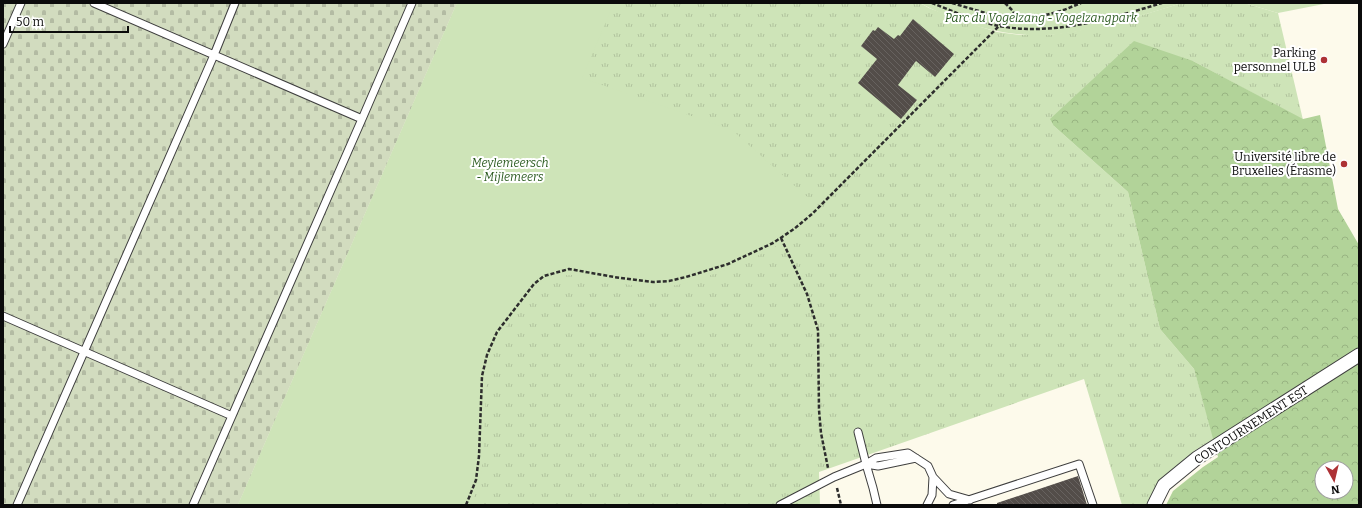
<svg xmlns="http://www.w3.org/2000/svg" width="1362" height="508" viewBox="0 0 1362 508" font-family="Bitter,serif">
<style>
.grass{fill:url(#grass-tufts)}
.forest{fill:url(#forest-crowns);fill-rule:evenodd}
.cemetery{fill:url(#cemetery-stones)}
.park{fill:#cee4b8}
.building{fill:url(#building-back-hatch)}
.lines{fill:none;stroke-linecap:round;stroke-linejoin:round}
.lane-casing{stroke:#3e3e3e;stroke-width:9}
.street-casing{stroke:#3e3e3e;stroke-width:15}
.path{stroke:#2d2d2d;stroke-width:2.5;stroke-dasharray:4 2;stroke-linecap:butt}
.lane{stroke:#fff;stroke-width:7}
.street{stroke:#fff;stroke-width:13}
.poi-dot{fill:#ad3135;stroke:#fff;stroke-width:1.5}
.labels{text-anchor:middle;dominant-baseline:central;stroke-width:4;stroke-linejoin:round;paint-order:stroke}
.park-label{font-size:12px;font-style:italic;fill:#2d5c22;stroke:#fff}
.poi-label{font-size:12px;fill:#0b0b0b;stroke:#fff;text-anchor:end}
.street-label{font-size:12px;fill:#0b0b0b;stroke:#fff}
</style>
<defs>
<pattern id="grass-tufts" width="24" height="20" patternUnits="userSpaceOnUse"><rect width="24" height="20" fill="#cee4b8"/><path d="M3 7l-1-3M5 7V3M7 7l1-3M15 17l-1-3M17 17v-4M19 17l1-3" fill="none" stroke="#b0c29d"/></pattern>
<pattern id="forest-crowns" width="20" height="18" patternUnits="userSpaceOnUse"><rect width="20" height="18" fill="#b2d399"/><path d="M2 6a3 3 0 1 1 6 0M12 15a3 3 0 1 1 6 0" fill="none" stroke="#98b482"/></pattern>
<pattern id="cemetery-stones" width="16" height="16" patternUnits="userSpaceOnUse"><rect width="16" height="16" fill="#d2dcbf"/><path d="M2 7V4a2 2 0 0 1 4 0v3zM10 15v-3a2 2 0 0 1 4 0v3z" fill="#b3bba3"/></pattern>
<pattern id="building-back-hatch" width="6" height="6" patternUnits="userSpaceOnUse"><rect width="6" height="6" fill="#534d49"/><path d="M-1 5l2 2M0 0l6 6M5-1l2 2" fill="none" stroke="#67625f"/></pattern>
</defs>
<rect width="100%" height="100%" fill="#fdfaeb"/>
<path class="grass" d="M457,3H920L929,8L968,23L997,32L1020,35H1048L1077,31L1126,20L1182,3H1244L1278,13L1303,120L1193,61L1054,126L1128,192L1160,329L1194,369L1214,439L1194,451L1161,481L1147,505H1122L1084,379L819,472L820,505H238Z"/>
<path class="forest" d="M1134,41L1193,61L1303,119L1320,115L1338,209L1359,245V505H1166L1173,491L1203,467L1218,457L1194,369L1160,329L1128,192L1054,126L1050,119ZM1322,468H1346V492H1322Z"/>
<path class="cemetery" d="M3,3H457L238,505H3Z"/>
<path class="park" d="M457,3H614L582,78L732,130L822,210C791,241 763,255 722,271C706,277 688,284 670,286C659,288 648,287 637,286C608,283 576,268 548,279C537,284 506,325 500,337C477,381 490,432 480,480C478,488 474,497 471,505H238Z
M920,3H1182C1140,16 1093,32 1049,35C1006,38 956,23 920,3Z
M1244,3H1329L1278,13Z"/>
<path class="building" d="M913,19L954,54L935,77L916,61L898,85L917,100L901,119L858,83L877,59L861,46L873,30L875,31L878,27L894,39L898,35L900,36Z
M1078,476L1087,505H997V503Z"/>
<g class="lines">
<g class="lane-casing">
<path id="lane" d="M94,3L362,119L412,3
M3,44L21,3
M3,316L232,416
M858,432L866,464
M866,464L876,458L908,453L928,466L933,477L949,494L970,500
M866,464L878,466L916,458
M17,505L214,55L235,3
M193,505L362,119
M780,505L834,477L866,464L873,488L877,505
M927,505L932,495L933,477
M953,505L1079,464L1093,505"/>
</g>
<g class="street-casing">
<path id="street" d="M1154,505L1164,485L1197,458L1359,355"/>
</g>
<path class="path" d="M932,3C952,11 978,22 999,26C1054,36 1109,19 1162,3
M952,3L1002,18C1020,19 1040,17 1057,12C1065,10 1073,6 1081,3
M1005,3L1013,11L1016,18
M781,238L807,294L818,330L819,410L821,433L828,468
M837,488L841,505
M466,505L476,480L479,456L482,376L487,355L497,332L534,284L544,276L569,269L614,277L653,282L669,281L686,277L728,264L773,243L794,229L812,214L1003,22V18"/>
<use href="#lane" class="lane"/>
<use href="#street" class="street"/>
</g>
<g class="poi-dot">
<circle cx="1324" cy="60" r="4"/>
<circle cx="1344" cy="164" r="4"/>
</g>
<g class="labels">
<g class="park-label">
<text x="1041" y="18">Parc du Vogelzang - Vogelzangpark</text>
<text x="510" y="163">Meylemeersch<tspan x="510" dy="14">- Mijlemeers</tspan></text>
</g>
<g class="poi-label">
<text x="1316" y="53">Parking<tspan x="1316" dy="14">personnel ULB</tspan></text>
<text x="1336" y="157">Université libre de<tspan x="1336" dy="14">Bruxelles (Érasme)</tspan></text>
</g>
<g class="street-label">
<text transform="translate(1251 425) rotate(-33)">CONTOURNEMENT EST</text>
</g>
</g>
<rect width="1362" height="508" fill="none" stroke="#0b0b0b" stroke-width="8"/>
<g transform="translate(1334 480) rotate(172)"><circle r="19" fill="#ffffff" stroke="#9d9d9d"/>
<path d="M0-3L7 15L0 10L-7 15Z" fill="#ad3135"/>
<text y="-6" font-size="11" font-weight="bold" text-anchor="middle" fill="#0b0b0b">N</text>
</g>
<path d="M10 26v6h118v-6" fill="none" stroke="#0b0b0b" stroke-width="2"/>
<text x="16" y="26" font-size="12" fill="#0b0b0b" stroke="#ffffff" stroke-width="3" paint-order="stroke">50 m</text>
</svg>
